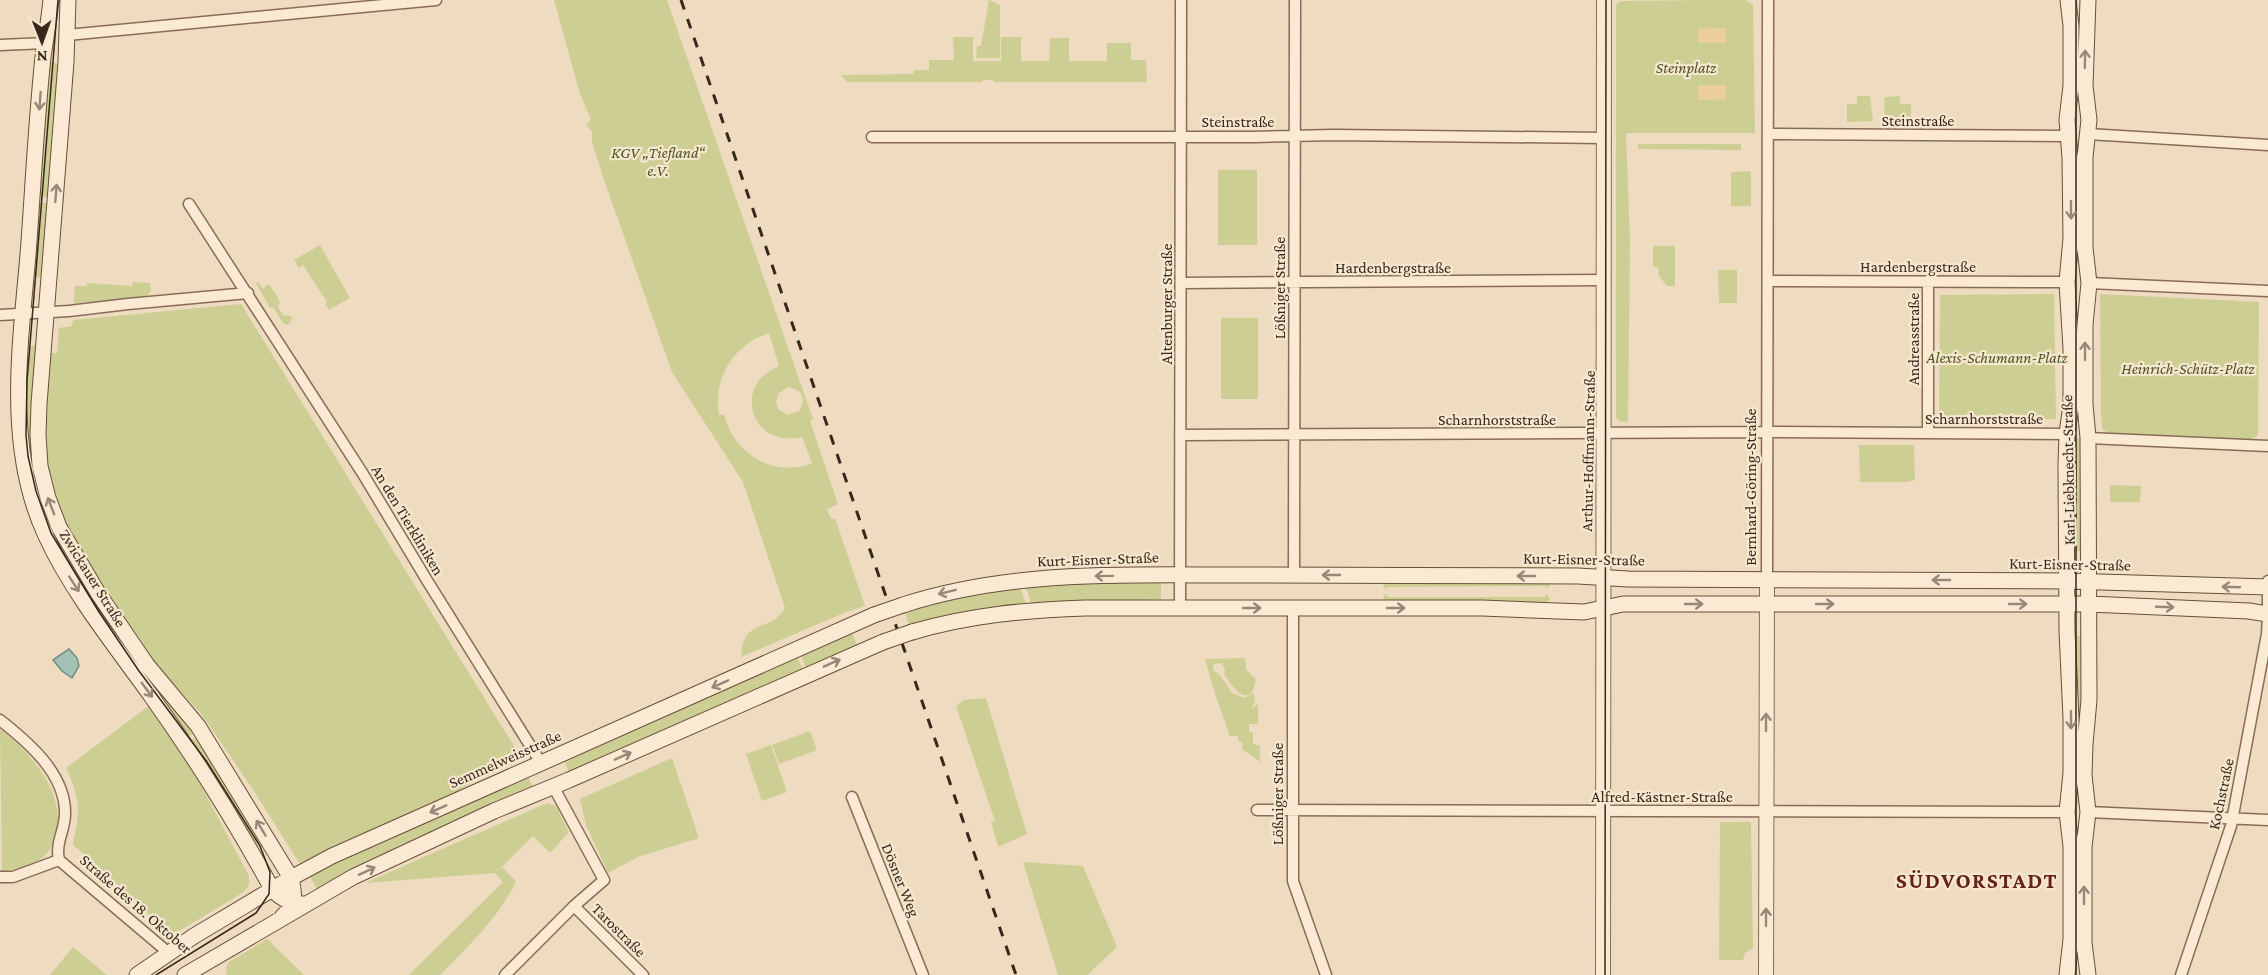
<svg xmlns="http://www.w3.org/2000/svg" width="2268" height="975" viewBox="0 0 2268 975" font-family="'Crimson Pro',serif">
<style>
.green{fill:#cdce93;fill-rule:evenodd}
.sand{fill:#ecce9b}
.water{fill:#a3c1b5;stroke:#6a8f82;stroke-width:1.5}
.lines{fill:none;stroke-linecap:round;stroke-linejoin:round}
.minor-casing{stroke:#896c57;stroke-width:13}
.tertiary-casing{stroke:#896c57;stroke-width:16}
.secondary-casing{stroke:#6a4e3a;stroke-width:17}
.minor{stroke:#faead3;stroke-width:10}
.tertiary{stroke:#faead3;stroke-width:14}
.secondary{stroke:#faead3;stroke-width:15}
.tram{stroke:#38271c;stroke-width:1.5}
.rail{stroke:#38271c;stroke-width:3;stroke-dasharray:10 10;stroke-linecap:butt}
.secondary-bridge-casing{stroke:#6a4e3a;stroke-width:17;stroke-linecap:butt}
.secondary-bridge{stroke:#faead3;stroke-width:15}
.oneway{stroke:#998878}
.labels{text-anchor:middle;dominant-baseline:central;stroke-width:4.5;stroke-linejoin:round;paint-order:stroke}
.park-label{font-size:16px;font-style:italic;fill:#4d5522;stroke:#f6e7cf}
.street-label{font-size:16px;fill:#38271c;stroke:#f6e7cf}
.district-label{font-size:22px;font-weight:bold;letter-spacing:1.5px;fill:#66221a;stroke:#f6e7cf}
</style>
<rect width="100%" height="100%" fill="#efdcc0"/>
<path class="green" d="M554,0H667L813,419L810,421L838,504L827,509L831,519L835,518L865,606L846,612L741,657C743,617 769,634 785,608L743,482L672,372L604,180L592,142V132L586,124L591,120L580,94ZM769,333L779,366C731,385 751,449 802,437L812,463C774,479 733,453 724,414L719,415C713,378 733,345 769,333ZM789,387L800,392L803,399L800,411L788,415L778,409L776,401L779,393Z
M989,0L1000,5V58H976L977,46H981Z
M1706,0H1746L1753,5L1755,133H1626L1630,242L1628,422L1620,421L1616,418V5L1620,1Z
M953,37H973V61H1001V37H1021V61H1049L1050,38H1069V61H1107V43H1131V60H1146L1147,82H993V80H983V82H847L841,75L913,74L914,70H929V60H954Z
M51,61L59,65L52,198L37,196L47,66H50Z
M1857,96H1870L1873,121L1847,122V104H1857Z
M1900,96V104H1911V121L1885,122L1884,99L1886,97Z
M1638,144H1741V150L1638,149Z
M1218,170H1257V245H1218Z
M1751,171V206H1731V172Z
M39,203H47L41,278L34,277Z
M320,245L350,298L329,310L325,304L327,302L303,265L299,268L294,260Z
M1653,246H1675V286H1667L1659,276L1658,267H1653Z
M1718,270H1737V303H1719Z
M133,282L150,283L151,291L145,299L74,303L75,286H87V283L132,286Z
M256,283H259L263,289L268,284L274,291L280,302L278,307L283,315L291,316L292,318L290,323L287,325L283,323L273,307L270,308Z
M2054,294L2056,419L1939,420L1940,295Z
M2100,294L2259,302L2258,436L2248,440L2111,435L2102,429L2101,414Z
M241,304L517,751L513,758L451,795L300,864L252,788L202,715L135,642L62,526L42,447L51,353H57L59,328L72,326L73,320Z
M1221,318H1258V399H1221Z
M40,345L45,501L182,710L194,734L184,737L135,668L52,539L26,454L25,355H28V352H25V347Z
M2075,438H2083L2082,551H2075Z
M1859,445H1914L1915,480L1908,482H1860Z
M2110,485L2141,486L2140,502H2110Z
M1161,580V599L1032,605L1024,583Z
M1550,582V586L1547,588L1544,586L1387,587L1386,590L1382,583Z
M1019,584L1026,604L910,628L904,609Z
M1386,594L1388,597H1545L1547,594L1550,599L1547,603L1385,602L1383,597Z
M851,631L858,647L806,669L800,653Z
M2074,636H2081L2082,805H2074Z
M796,655L803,670L570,774L563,759Z
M1245,658L1246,669L1256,680C1254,683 1255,687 1253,690C1244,707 1229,680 1224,675L1225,669L1221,663L1214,664L1213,670L1220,675L1232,693L1244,698L1254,693L1255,701L1252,707L1253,708L1258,704V724H1249V732L1253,733V744L1260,746V762L1242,749V742L1238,741V736H1230L1215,694L1205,659Z
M986,698L1027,834L998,847L991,822L995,821L956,706L964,700Z
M150,705L179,744L249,876V885L244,892L176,933L166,931L96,864L73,845C74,837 76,829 77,821C80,802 74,785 66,768Z
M0,729C17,742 34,759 45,777C63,806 66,850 29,866C21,869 11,870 2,871Z
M810,731L817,750L779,764L772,745Z
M199,738L262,837L255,841L268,870L190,739Z
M771,745L787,792L762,801L746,754Z
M672,758L699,838L638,857L608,873L586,825L580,799Z
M527,775L533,787L318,891L309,874Z
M547,803L556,806L569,832L550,853L533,836L502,867L516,881C502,914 465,950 440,975H409L503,882L495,873L365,883Z
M1720,822H1751L1753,948L1745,953L1743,960H1719Z
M1023,862L1083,866L1117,947L1087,975H1058Z
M267,939L304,975H227L226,968L229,962Z
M73,947L107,975H50Z"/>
<path class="sand" d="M1726,28V43H1698V29Z
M1698,85H1726V99L1698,100Z"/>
<path class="water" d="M69,649L77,658L79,666L72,678L62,671L53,660Z"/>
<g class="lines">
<g class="minor-casing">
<path id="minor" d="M67,35L436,0
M0,45L46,43
M1768,134L2069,136
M2088,134L2268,145
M872,137H1254L1333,135L1605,138
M189,204L363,474L428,582L541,763
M1768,281L2067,282
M1181,283L1605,280
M2089,283L2268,291
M0,315L69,311L128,304L248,293
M1928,432V281
M1180,435L1767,432L2067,434
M2088,438L2268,446
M1294,575L1295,0
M1767,580L1768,0
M2268,581V609
M1180,608L1181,0
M1293,608V881L1326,975
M0,720C28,742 66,774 65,814C65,830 55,843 59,860
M852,797L923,975
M1257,810L2067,812
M2088,812L2268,820
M59,860L170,954
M0,877H13L59,860
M574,906L643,975
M505,975L574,906L604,880L553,786
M2181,975L2231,826L2267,634L2268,615"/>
</g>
<g class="tertiary-casing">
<path id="tertiary" d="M1603,975L1604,0
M1766,975L1767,580"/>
</g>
<g class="secondary-casing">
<path id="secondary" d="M51,0C49,19 46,38 43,57C36,123 33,189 28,255C20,347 5,449 46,536C71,591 116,647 152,697C196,759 236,823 272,889C282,900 291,903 305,904
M68,0L66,62L39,404L38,435L40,466L48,498L59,527L98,593L147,665L198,726L291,878C295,896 296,904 282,917
M2088,0L2085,86L2089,120L2085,157V248L2089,283L2085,325V404L2088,438L2089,700L2085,744L2084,775L2088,812L2084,847V943L2088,975
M903,605C1011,570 1124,575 1236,575C1350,575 1464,576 1578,576L1628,579L2067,581L2268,587
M912,632C970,615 1026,610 1085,608H1482L1584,612L1623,604H2089L2249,611L2268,614
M137,975L194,936L291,878L332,856L874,615
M185,975L353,877L494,811L569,780L883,642
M2067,975L2071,939V846L2067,812L2071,773V718L2067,631L2066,465L2067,434L2071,405V349L2067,282L2071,238L2070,158L2067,120L2071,86V26L2068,0"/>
</g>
<use href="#minor" class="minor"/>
<use href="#tertiary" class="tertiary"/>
<use href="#secondary" class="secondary"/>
<path class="tram" d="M58,0L27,381L26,435L28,456L36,491L51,533L99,612L139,671L207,762L260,846L270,872L269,894L256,913L156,975
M1605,975L1606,0
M2076,975V0"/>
<path class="rail" d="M681,0L1016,975"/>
<g class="secondary-bridge-casing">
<path id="secondary-bridge" d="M874,615L903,605
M883,642L912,632"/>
</g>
<use href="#secondary-bridge" class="secondary-bridge"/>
</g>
<defs><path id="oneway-shaft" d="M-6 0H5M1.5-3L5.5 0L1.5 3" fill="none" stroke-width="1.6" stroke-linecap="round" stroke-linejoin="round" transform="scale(1.5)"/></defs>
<g class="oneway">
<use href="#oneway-shaft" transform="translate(2085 59) rotate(-89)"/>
<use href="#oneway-shaft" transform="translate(40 101) rotate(94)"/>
<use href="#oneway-shaft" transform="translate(56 193) rotate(-85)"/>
<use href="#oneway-shaft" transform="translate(2071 210) rotate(90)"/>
<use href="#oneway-shaft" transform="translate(2085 351) rotate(-90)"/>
<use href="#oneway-shaft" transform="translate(51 506) rotate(-111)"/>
<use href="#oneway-shaft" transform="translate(1331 575) rotate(-180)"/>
<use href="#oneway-shaft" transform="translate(1104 576) rotate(179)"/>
<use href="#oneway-shaft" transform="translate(1526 576) rotate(-180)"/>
<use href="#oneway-shaft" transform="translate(1941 580) rotate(-180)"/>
<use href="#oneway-shaft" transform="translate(74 584) rotate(57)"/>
<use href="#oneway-shaft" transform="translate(2231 587) rotate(-178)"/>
<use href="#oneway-shaft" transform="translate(947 592) rotate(166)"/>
<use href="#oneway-shaft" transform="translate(1694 604)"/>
<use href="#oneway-shaft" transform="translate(1825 604)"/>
<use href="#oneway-shaft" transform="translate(2018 604)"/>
<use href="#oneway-shaft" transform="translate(2165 607) rotate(2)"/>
<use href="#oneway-shaft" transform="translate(1252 608)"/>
<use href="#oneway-shaft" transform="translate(1396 608)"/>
<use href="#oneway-shaft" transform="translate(832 663) rotate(-24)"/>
<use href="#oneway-shaft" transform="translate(720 684) rotate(156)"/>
<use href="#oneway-shaft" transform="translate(147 690) rotate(54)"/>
<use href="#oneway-shaft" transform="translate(2071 720) rotate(90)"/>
<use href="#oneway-shaft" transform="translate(1766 722) rotate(-90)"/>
<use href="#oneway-shaft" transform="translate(623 756) rotate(-24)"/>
<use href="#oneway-shaft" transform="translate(438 809) rotate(156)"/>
<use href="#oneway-shaft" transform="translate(261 828) rotate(-121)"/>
<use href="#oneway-shaft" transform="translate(367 871) rotate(-25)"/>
<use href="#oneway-shaft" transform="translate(2084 895) rotate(-90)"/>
<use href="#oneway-shaft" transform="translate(1766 917) rotate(-90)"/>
</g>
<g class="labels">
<g class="park-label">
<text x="1686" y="67">Steinplatz</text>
<text x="658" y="152">KGV „Tiefland“<tspan x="658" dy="18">e.V.</tspan></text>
<text x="1997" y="357">Alexis-Schumann-Platz</text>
<text x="2188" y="368">Heinrich-Schütz-Platz</text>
</g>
<g class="street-label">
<text x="1918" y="120">Steinstraße</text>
<text x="1238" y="121">Steinstraße</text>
<text x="1918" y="266">Hardenbergstraße</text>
<text x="1393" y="267">Hardenbergstraße</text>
<text transform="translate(1279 288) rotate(-90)">Lößniger Straße</text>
<text transform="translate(1166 304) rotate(-90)">Altenburger Straße</text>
<text transform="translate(1913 339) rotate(-90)">Andreasstraße</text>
<text x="1984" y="418">Scharnhorststraße</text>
<text x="1497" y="419">Scharnhorststraße</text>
<text transform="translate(1588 451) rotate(-89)">Arthur-Hoffmann-Straße</text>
<text transform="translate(2068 470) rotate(-91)">Karl-Liebknecht-Straße</text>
<text transform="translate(1750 487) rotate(-90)">Bernhard-Göring-Straße</text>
<text transform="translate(408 520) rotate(59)">An den Tierkliniken</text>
<text transform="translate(1098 559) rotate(-2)">Kurt-Eisner-Straße</text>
<text transform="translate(1584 559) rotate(1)">Kurt-Eisner-Straße</text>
<text transform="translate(2070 564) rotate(1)">Kurt-Eisner-Straße</text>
<text transform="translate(93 578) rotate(58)">Zwickauer Straße</text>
<text transform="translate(505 759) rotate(-24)">Semmelweisstraße</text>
<text transform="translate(1277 794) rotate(-90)">Lößniger Straße</text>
<text transform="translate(2221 794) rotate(-78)">Kochstraße</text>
<text x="1662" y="796">Alfred-Kästner-Straße</text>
<text transform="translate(901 880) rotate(68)">Dösner Weg</text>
<text transform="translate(136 904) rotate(41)">Straße des 18. Oktober</text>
<text transform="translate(619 930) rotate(45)">Tarostraße</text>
</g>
<g class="district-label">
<text x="1977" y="880">SÜDVORSTADT</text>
</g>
</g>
<g transform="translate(42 42) rotate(179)" stroke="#f6e7cf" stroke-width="4.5" paint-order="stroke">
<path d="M0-4.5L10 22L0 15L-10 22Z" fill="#38271c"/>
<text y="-9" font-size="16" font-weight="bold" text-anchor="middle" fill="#38271c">N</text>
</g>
</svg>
